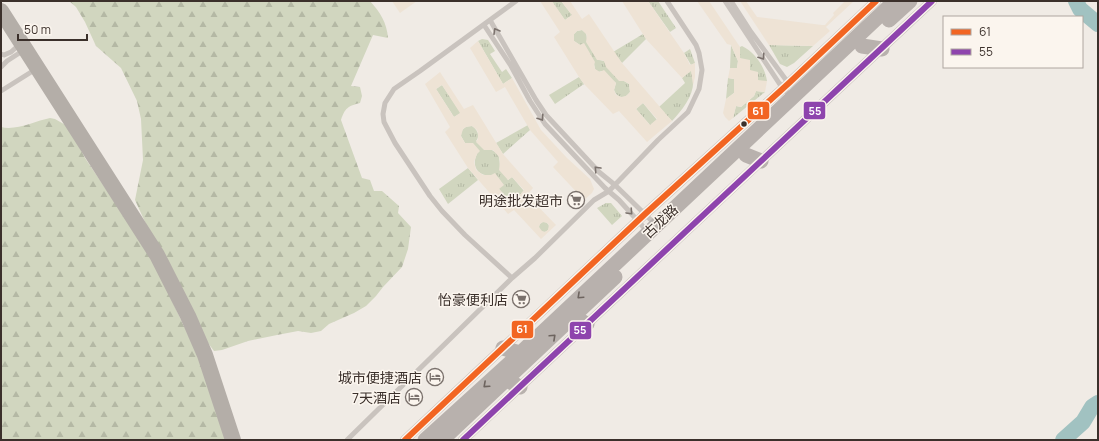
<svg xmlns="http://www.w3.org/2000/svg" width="1099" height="441" viewBox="0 0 1099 441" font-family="Manrope,'Noto Sans SC',sans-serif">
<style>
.grass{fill:url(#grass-tufts)}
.forest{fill:url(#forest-firs)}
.plaza{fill:#eee3d5;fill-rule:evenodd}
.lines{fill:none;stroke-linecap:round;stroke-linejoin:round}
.river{stroke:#a1c2c1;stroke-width:16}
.service{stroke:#c9c3be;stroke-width:5}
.minor{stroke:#c9c3be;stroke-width:10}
.primary{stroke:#b8b1ad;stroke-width:15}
.trunk{stroke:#b4aea8;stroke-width:16}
.bus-1-casing{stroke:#fbf5ee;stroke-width:9}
.bus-2-casing{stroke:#fbf5ee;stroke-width:9}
.bus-1{stroke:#f26522;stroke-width:6}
.bus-2{stroke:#8e44ad;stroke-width:6}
.oneway{stroke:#7b726d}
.oneway2{stroke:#6d645f}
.bus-dot{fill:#3b302b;stroke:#fbf5ee;stroke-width:1.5}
.labels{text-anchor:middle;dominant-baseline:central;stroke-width:3;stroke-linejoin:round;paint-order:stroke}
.poi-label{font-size:14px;fill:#3b302b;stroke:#fbf5ee;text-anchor:end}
.street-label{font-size:14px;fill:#3b302b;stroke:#fbf5ee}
.line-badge{stroke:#fbf5ee;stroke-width:1.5}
.badge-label{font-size:11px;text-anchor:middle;font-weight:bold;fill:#fff}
</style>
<defs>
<pattern id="grass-tufts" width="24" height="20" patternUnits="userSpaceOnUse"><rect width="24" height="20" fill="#d1d6bf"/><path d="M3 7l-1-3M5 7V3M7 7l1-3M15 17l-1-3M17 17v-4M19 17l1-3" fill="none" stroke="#b4b8a4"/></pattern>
<pattern id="forest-firs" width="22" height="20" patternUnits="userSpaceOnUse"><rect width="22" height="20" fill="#d1d6bf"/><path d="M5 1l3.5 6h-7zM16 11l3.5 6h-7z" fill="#b4b8a4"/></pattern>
</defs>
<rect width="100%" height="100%" fill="#f0ebe5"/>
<path class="grass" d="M551,1H561L572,15L565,20Z
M648,1H658L676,28L670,32Z
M582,30L586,33L587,39L599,60L604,61L621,81H624L629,84L630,92C625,100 617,98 614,90L616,83L602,71L598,72L595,69L594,63L584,44L580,45L574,41V34L577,31Z
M643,34L646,39L622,63L613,52Z
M482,39L488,40L495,51L490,54L502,72L506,69L512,78L503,84L478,41Z
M731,45L738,61L737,68H730Z
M769,45L813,46L794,63L787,67L780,64Z
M742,46C755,52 765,67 767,81H757L740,58V47Z
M690,49L695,63L691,65L684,53Z
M691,70C699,90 684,108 672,121L659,107L685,83L682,78Z
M579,77L584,84L555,104L549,95Z
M728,78L734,79V93L726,99Z
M442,85L461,113L454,117L436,89Z
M756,91L765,92L733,118L736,106L741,107L754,96Z
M643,103L657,120L650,125L636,109Z
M528,125L530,130L503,154L496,143Z
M472,126C478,130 480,136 476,141L497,153L499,157L500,166L508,180L512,177L524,191L512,203L499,189L491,175C478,177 471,166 477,154L471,144L465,143L461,136C461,129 465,126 472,126Z
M468,168L478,180L448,204L439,189Z
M606,203H611L622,216L612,225L597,208Z
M539 227a5 5 0 1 1 10 0a5 5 0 1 1-10 0Z"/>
<path class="forest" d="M69,1H370C380,12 387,23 388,38L373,35L351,86L360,87L362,96L360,103C348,106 345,108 341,120L362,178L370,180L374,191H382L399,206L398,213L411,227L408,249L402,267L383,287L376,296L366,306L354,313L329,324L321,331L311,333L298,331L277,335L248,341L222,350L214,351L208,343L146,224L135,200L143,160L141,119L137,101L121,68L96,46L85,22L76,7Z
M50,118L55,119L69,127L85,158L152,258L196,352L221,419L225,440H1V127C16,131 35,121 50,118Z"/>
<path class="plaza" d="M392,1H417L400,13Z
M540,1H552L565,20L572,15L561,1H570L582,19L589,14L622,63L672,121L647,142L619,111L613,114L584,84L579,77L554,37L560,32ZM582,30L587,35L586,42L597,60H601L604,61L606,67L619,81H624L629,84L630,92L626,96L621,97L616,95L614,90L616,83L604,70L600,72L595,69L594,65L595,62L584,43L580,45L574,41V34L577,31ZM643,103L657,119L650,125L636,109Z
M622,1H648L684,53L690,65L695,63V77L693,85L691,71L682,78L646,39Z
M697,1H709L740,47V58L750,60V70L758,72V80L767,81L765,92L756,91L754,96L741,107L736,106L733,118L729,121L725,117L723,113L726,99L734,93V79L728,78L730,68H737L738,61L731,45L727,44Z
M740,1H746L757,17L822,25H825L834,15L833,13L845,1H854L826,27L830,31L813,46L769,45Z
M478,41L503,84L512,78L541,130L567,158L590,179L594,189L592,193L584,200L553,167L558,162L530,130L505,87L496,92L470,48Z
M440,72L464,109L473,105L503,154L533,188L527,195L556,225L541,239L514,210L508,214L468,168L445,132L450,127L425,84ZM442,85L460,113L454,117L436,89ZM472,126L477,130L478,133V139L476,142L484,150H493L499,157L500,161L499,170L508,180L512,177L524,190L512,203L499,189L504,185L495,173L491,175H483L476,170L474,162L477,154L480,151L473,143H465L461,136L463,129L466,127ZM543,222L547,223L549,225L548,230L545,232L542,231L539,227L540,224Z"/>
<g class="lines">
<path class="river" d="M1076,1L1080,9L1098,24
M1063,440L1083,422L1092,407L1098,403"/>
<path class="service" d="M725,1L779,83L791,97
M731,1L751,32L789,84
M490,20L536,100L546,115L599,172L615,185L655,224
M484,25L511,66L530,101L545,124L605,188L619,200L647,231
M1,54L4,55L11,52L20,44
M1,67L7,61L24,50
M1,91L36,69
M512,278L465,235L442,211L430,196L395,143L384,122L383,114L385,103L394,89L420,71L516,1
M347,440L512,278L535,258L594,200L609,191L658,140L688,112L699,89L702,70L699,53L696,45L667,1"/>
<path class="minor" d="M405,440L645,214L789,83L876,1
M463,440L932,1"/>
<path class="primary" d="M889,20L910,1
M862,46L882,49
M746,155L761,161
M574,317L587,324
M503,348L520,353
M507,380L520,387
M425,440L512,361L895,1
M442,440L615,277"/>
<path class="trunk" d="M1,11L157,255L188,316L205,355L233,440"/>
<g class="bus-1-casing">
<path id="bus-1" d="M405,440L645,214L789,83L876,1"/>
</g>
<g class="bus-2-casing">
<path id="bus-2" d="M463,440L932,1"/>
</g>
<use href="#bus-1" class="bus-1"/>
<use href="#bus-2" class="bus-2"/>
</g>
<defs><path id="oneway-chevron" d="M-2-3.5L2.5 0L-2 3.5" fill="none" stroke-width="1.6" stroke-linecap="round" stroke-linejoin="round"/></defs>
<g class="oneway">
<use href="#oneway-chevron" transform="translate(496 31) rotate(-120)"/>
<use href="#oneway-chevron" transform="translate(762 57) rotate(56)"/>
<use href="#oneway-chevron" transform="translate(541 118) rotate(57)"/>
<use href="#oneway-chevron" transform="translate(597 169) rotate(-133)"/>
<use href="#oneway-chevron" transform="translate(630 212) rotate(47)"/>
</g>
<g class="oneway2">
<use href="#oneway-chevron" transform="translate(580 296) rotate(137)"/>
<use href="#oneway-chevron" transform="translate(553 337) rotate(-43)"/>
<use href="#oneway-chevron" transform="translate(486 385) rotate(138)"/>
</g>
<defs>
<g id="supermarket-ring" transform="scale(0.9)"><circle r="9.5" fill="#fbf5ee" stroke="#7a716c" stroke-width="1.5"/><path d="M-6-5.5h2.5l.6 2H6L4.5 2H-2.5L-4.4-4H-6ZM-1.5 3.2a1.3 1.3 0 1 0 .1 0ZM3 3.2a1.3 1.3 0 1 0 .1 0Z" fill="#7a716c"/></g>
<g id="hotel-ring" transform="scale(0.9)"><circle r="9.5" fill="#fbf5ee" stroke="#7a716c" stroke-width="1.5"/><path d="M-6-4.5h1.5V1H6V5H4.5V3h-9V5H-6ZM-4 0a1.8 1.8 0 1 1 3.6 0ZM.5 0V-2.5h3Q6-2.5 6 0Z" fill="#7a716c"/></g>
</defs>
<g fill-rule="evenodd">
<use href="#supermarket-ring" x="576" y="200"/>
<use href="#supermarket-ring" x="521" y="299"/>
<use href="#hotel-ring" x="435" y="377"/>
<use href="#hotel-ring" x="414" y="397"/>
</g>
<circle class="bus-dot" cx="744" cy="124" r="3.5"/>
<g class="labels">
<g class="poi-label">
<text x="563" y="200">明途批发超市</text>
<text x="508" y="299">怡豪便利店</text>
<text x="422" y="377">城市便捷酒店</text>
<text x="401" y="397">7天酒店</text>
</g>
<g class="street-label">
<text transform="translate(660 221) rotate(-43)">古龙路</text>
</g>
</g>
<g class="line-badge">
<rect x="803" y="101" width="23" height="19" rx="4" fill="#8e44ad"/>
<rect x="747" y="101" width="23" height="19" rx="4" fill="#f26522"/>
<rect x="511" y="320" width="23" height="19" rx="4" fill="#f26522"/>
<rect x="569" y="321" width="23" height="19" rx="4" fill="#8e44ad"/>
</g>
<g class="badge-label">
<text x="815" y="115">55</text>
<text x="758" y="115">61</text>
<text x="522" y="333">61</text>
<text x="580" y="334">55</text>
</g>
<rect width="1099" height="441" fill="none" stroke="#3b302b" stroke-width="4"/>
<rect x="943" y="16" width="140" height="52" fill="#fbf5ee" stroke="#aea6a0"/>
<rect x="951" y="29" width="20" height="6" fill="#f26522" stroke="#aea6a0"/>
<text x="979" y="36" font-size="12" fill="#3b302b">61</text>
<rect x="951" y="49" width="20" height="6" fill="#8e44ad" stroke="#aea6a0"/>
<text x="979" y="56" font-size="12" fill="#3b302b">55</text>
<path d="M18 34v6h69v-6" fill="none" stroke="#3b302b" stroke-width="2"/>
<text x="24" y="34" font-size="12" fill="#3b302b" stroke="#fbf5ee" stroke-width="3" paint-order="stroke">50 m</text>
</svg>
